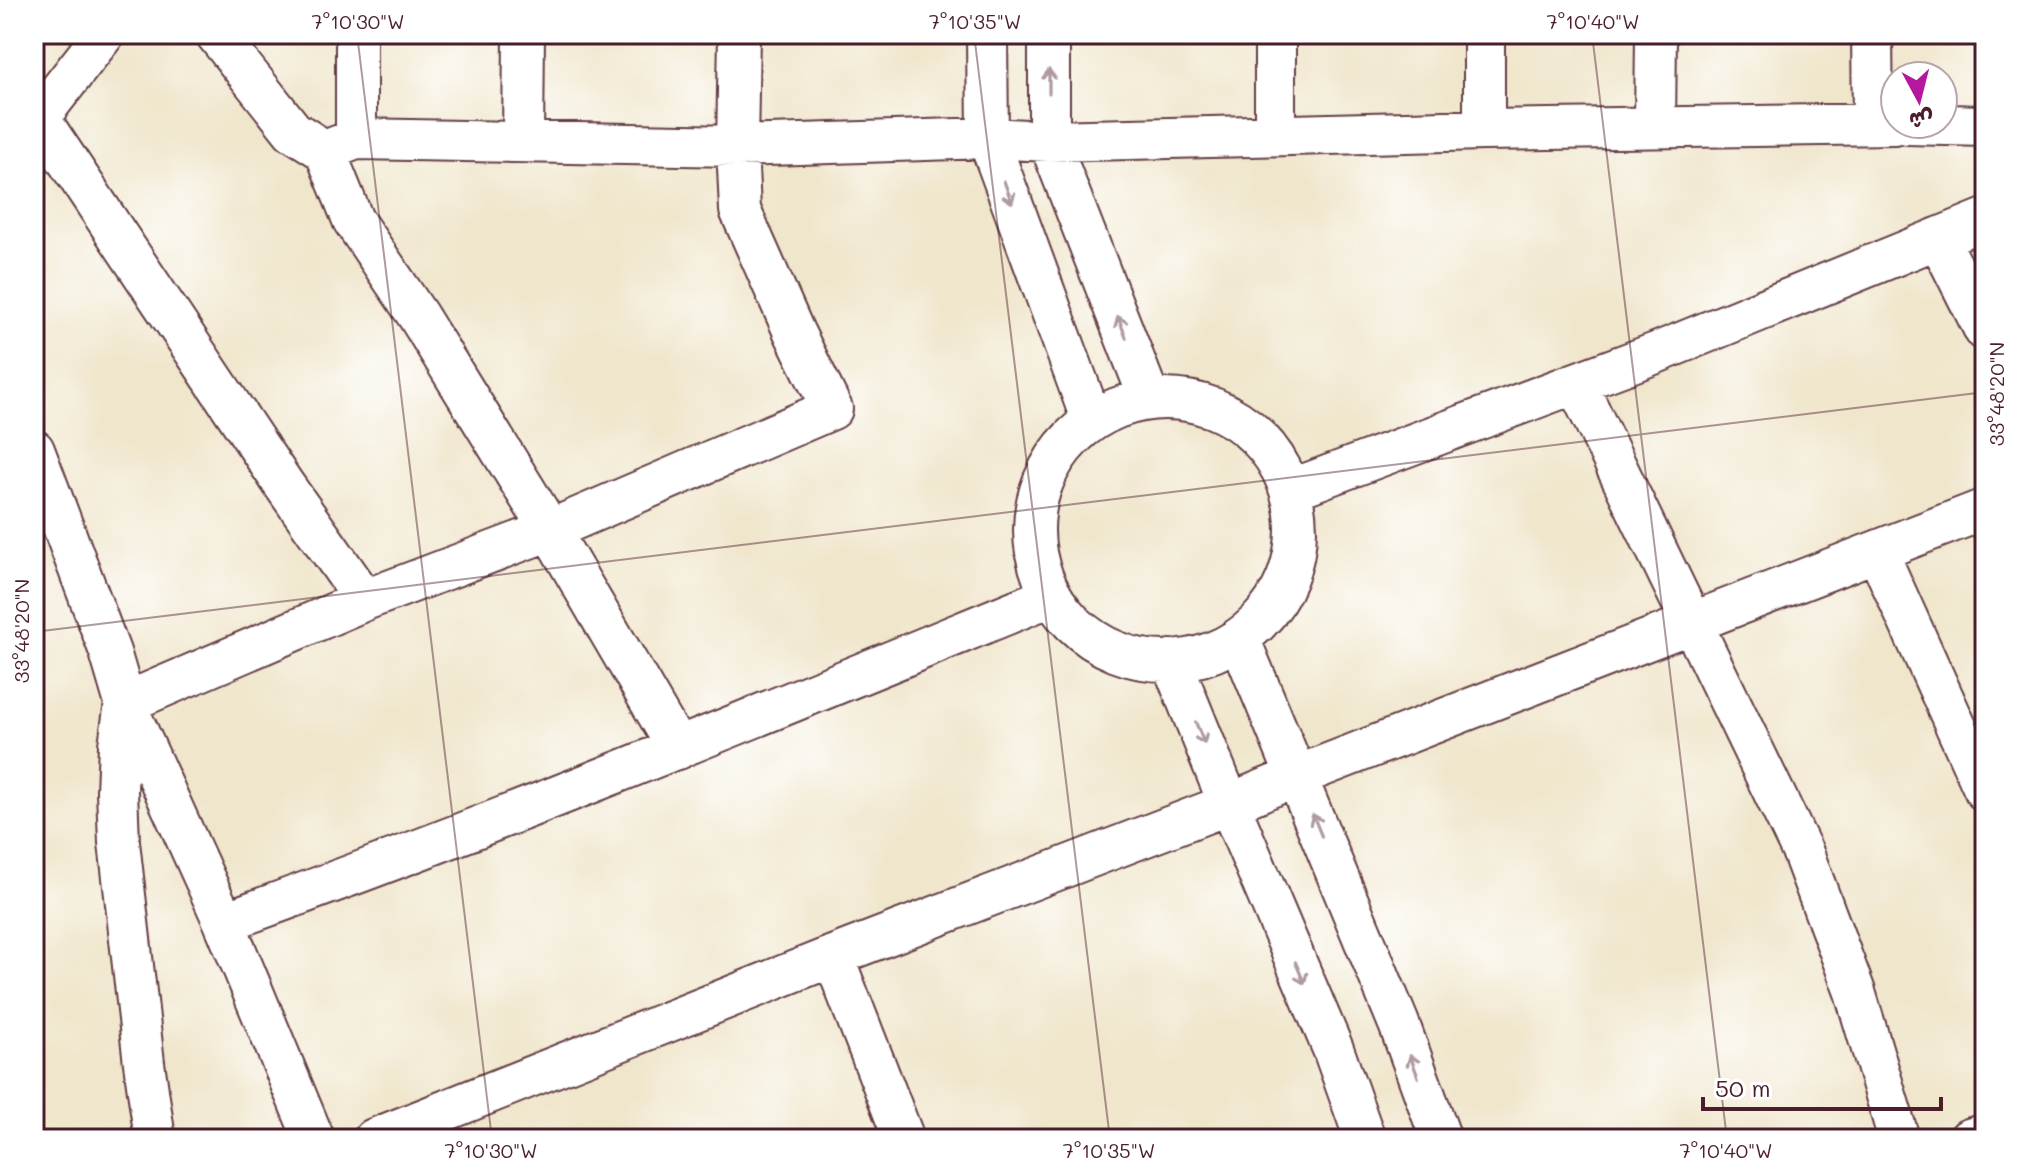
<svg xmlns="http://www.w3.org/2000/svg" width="2019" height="1173" viewBox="0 0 2019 1173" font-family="Mali,'Playpen Sans Arabic',sans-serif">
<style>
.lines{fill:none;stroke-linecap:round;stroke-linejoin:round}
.minor-casing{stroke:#633d43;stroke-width:44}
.minor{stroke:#fff;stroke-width:40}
.oneway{stroke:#ae9aa0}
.ticks{fill:none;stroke:#4a1f2b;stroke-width:2;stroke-opacity:0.45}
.neatline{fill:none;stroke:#4a1f2b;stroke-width:3}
.ticks-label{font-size:20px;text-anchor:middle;fill:#4a1f2b}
</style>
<rect width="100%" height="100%" fill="#fff"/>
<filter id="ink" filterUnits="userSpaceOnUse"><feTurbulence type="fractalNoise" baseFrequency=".0125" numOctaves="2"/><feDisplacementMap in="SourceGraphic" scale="16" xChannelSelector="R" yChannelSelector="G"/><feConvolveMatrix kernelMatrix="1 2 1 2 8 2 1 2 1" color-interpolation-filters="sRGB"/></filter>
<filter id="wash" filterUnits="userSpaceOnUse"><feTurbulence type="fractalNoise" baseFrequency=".006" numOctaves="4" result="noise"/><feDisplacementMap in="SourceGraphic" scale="32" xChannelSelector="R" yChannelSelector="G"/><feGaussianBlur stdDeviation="1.8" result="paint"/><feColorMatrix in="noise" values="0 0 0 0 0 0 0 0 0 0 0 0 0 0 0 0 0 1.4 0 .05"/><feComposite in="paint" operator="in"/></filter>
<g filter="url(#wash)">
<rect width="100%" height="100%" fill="#f0e6cc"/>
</g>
<g filter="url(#ink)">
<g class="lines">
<g class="minor-casing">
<path id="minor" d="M216,34L293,131L325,151L356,139L737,146L988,138L1049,141L1484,130L1895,124
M987,34L988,138L1092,421
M1049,34V141L1150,400
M1275,34V135
M1484,34V130
M1872,34L1873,123
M39,118L284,485L365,600
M34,124L104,34
M1907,124L1985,126
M1655,126L1656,34
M356,139V34
M523,141L524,34
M325,151L353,220L418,316L550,530L678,749
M1938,238L1985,331
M1576,383L1803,853L1855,992L1899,1139
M1034 530a131 131 0 1 1 262 0a131 131 0 1 1-262 0Z
M34,450L110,652L125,703L224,922C503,822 777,708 1051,596
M1290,490L1656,353L1985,219
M1877,551L1985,791
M1239,638L1399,1024L1441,1139
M1171,660L1229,804L1333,1049L1365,1139
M224,922L314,1139
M833,956L904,1139
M155,1139L144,1063L119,842L117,791L119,745L125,703L365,600L550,530L832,409L794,332L740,210L737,146L739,34
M374,1139L833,956L1229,804L1297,776L1985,509
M1969,1139L1985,1134"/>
</g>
<use href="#minor" class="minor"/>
</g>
<defs><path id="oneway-shaft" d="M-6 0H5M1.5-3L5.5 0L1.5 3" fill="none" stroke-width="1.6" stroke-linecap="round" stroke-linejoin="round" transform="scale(2)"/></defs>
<g class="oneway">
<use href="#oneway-shaft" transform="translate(1049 81) rotate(-90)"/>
<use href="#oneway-shaft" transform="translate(1008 192) rotate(70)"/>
<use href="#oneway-shaft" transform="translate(1122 327) rotate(-111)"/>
<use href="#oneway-shaft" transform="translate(1200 733) rotate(68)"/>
<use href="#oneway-shaft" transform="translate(1317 825) rotate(-112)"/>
<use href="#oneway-shaft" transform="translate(1300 973) rotate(67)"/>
<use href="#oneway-shaft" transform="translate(1414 1066) rotate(-110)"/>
</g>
</g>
<path class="ticks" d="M357,34L492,1139M974,34L1110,1139M1592,34L1727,1139M34,632L1985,392M1928,1139L1985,1132"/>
<rect width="2019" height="1173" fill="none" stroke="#fff" stroke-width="88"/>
<g transform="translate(1919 100) rotate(173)"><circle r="38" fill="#ffffff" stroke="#b7a5aa" stroke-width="2"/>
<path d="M0-6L14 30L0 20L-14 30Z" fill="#b5179e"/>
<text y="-12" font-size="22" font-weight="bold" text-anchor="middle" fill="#4a1f2b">ش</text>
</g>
<path d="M1703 1097v12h238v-12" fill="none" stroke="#4a1f2b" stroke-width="4"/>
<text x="1715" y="1097" font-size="24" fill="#4a1f2b" stroke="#ffffff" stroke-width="6" paint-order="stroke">50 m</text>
<rect x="44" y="44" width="1931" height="1085" class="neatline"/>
<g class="ticks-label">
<text x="358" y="29">7°10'30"W</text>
<text x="975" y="29">7°10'35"W</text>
<text x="1593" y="29">7°10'40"W</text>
<text transform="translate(1997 394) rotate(-90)" y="7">33°48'20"N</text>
<text transform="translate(22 631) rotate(-90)" y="7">33°48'20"N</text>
<text x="491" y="1158">7°10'30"W</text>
<text x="1109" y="1158">7°10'35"W</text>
<text x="1726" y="1158">7°10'40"W</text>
</g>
</svg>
